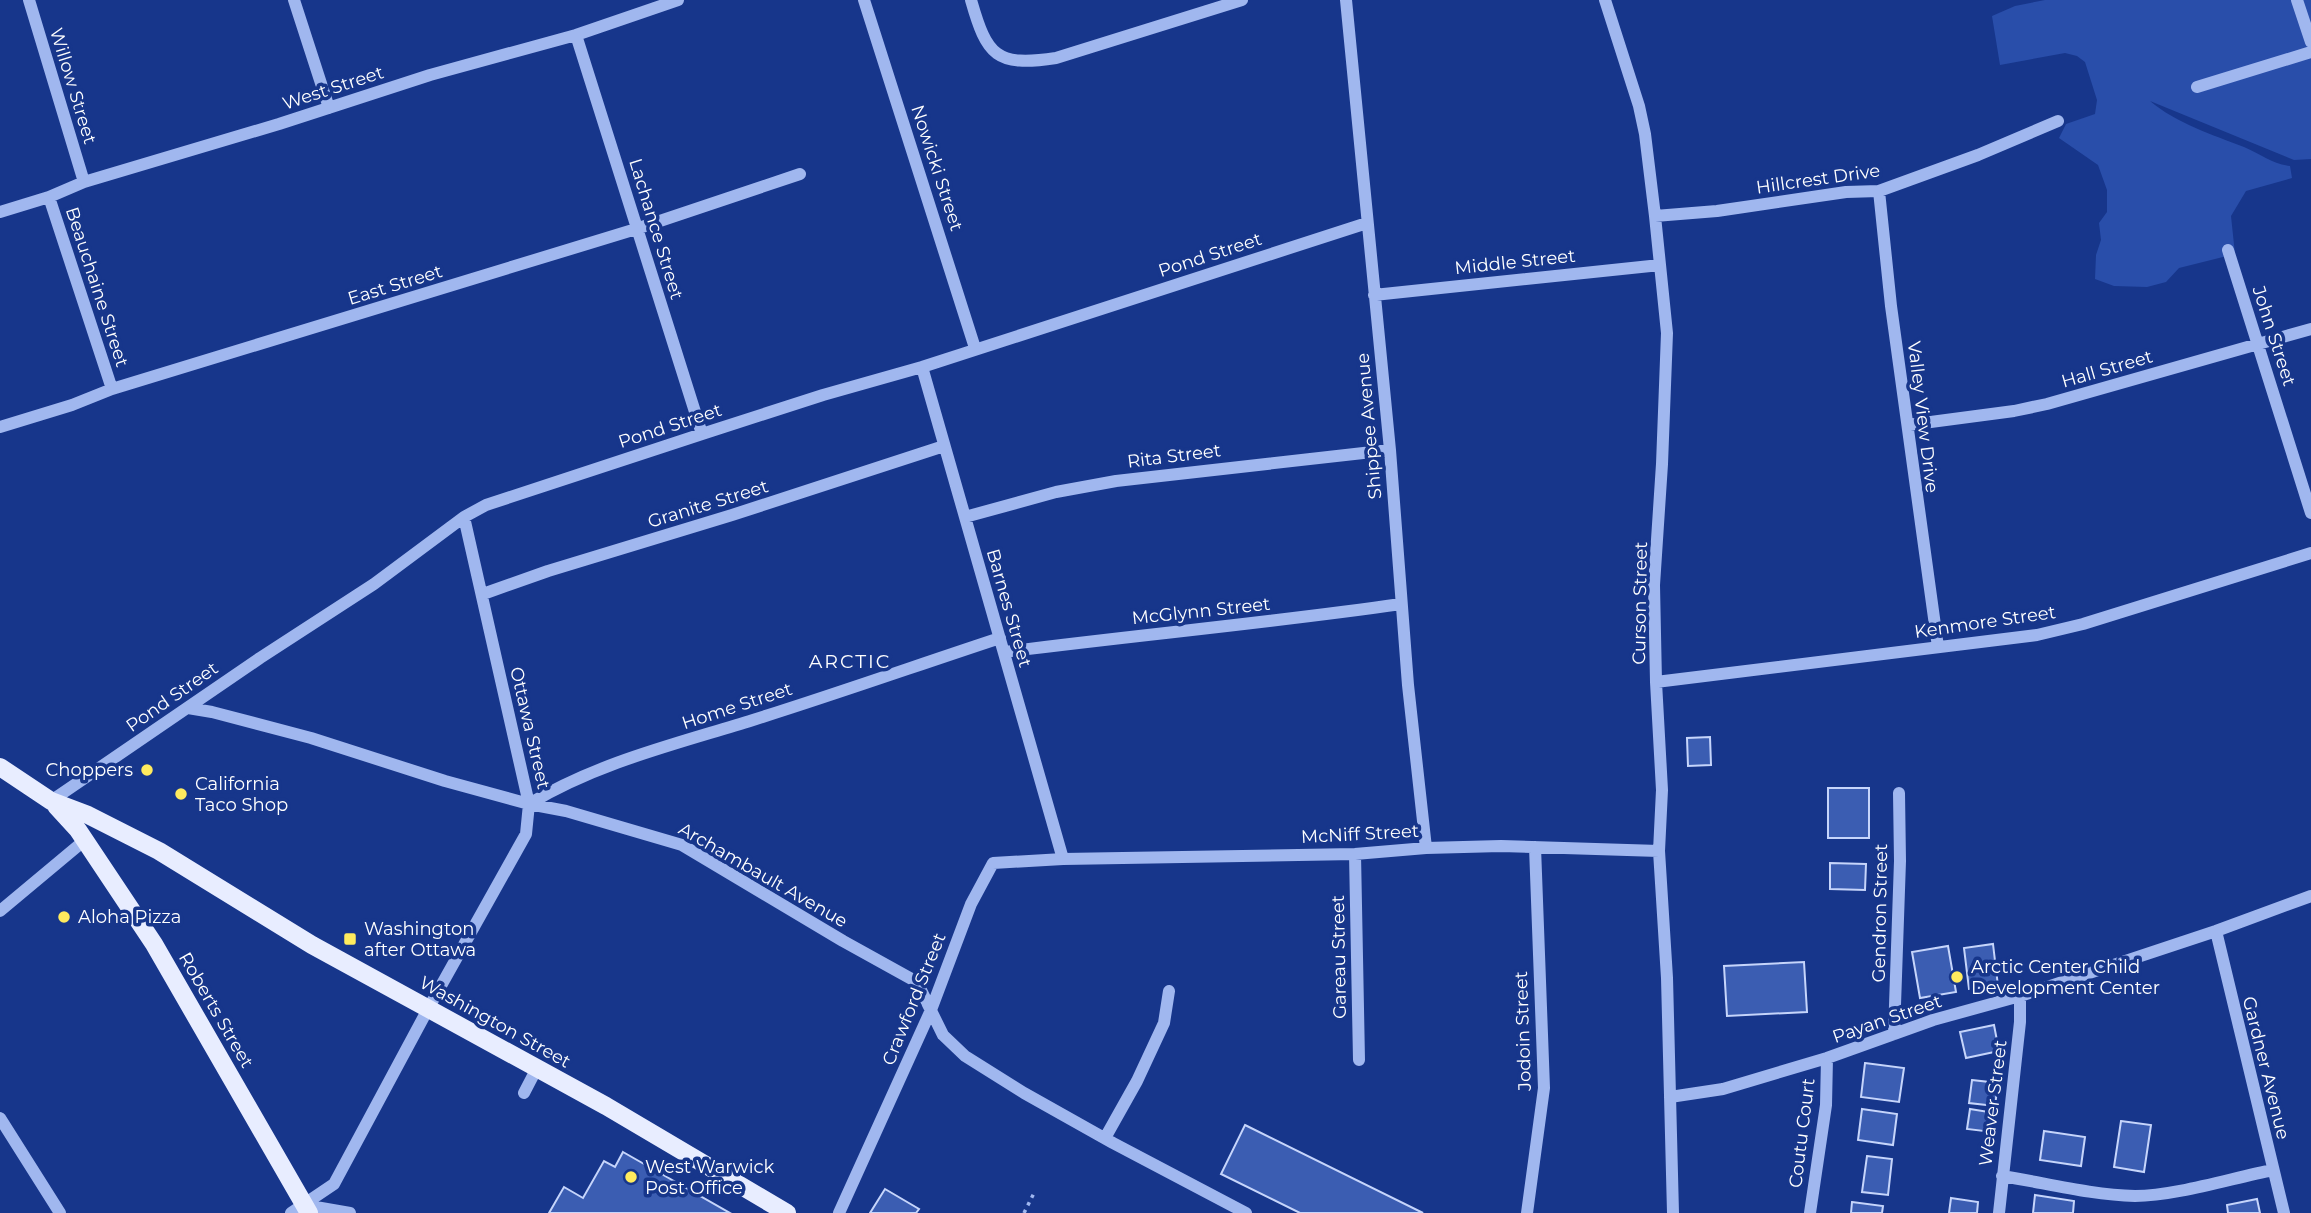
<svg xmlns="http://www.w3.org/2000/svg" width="2311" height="1213" viewBox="0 0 2311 1213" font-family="Montserrat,sans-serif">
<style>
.green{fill:#294eaa}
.building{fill:#3b5db2;stroke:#c6d5fb;stroke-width:2}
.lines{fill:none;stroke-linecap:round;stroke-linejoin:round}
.path{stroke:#a0b7ef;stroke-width:3.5;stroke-dasharray:3.5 5;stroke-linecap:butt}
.minor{stroke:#a0b7ef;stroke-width:12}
.major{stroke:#e8edff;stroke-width:18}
.poi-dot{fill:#ffeb5e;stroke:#17368b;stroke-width:2.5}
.labels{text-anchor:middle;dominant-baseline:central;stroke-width:7;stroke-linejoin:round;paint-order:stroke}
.street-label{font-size:18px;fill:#fff;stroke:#17368b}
.poi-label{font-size:18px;fill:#fff;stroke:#17368b;text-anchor:start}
.neighbourhood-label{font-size:19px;letter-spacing:2px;fill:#fff;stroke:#17368b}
</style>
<rect width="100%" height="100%" fill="#17368b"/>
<path class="green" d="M2045,0H2311V159L2294,160L2150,101C2176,123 2213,135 2244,147C2261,154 2272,164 2290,166L2292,178L2246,191L2231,216L2235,254L2179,268L2166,282L2147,287L2114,286L2095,279L2096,255L2101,240L2099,223L2107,212V190L2098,165L2059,138L2066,124L2095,114L2097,100L2085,62L2077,56L2065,53L2000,65L1992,16L2015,6Z"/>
<path class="building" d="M1710,737L1711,765L1688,766L1687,738Z
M1828,788H1869V838H1828Z
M1830,863L1866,864L1865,890L1830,889Z
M1993,944L1998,986L1969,989L1964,948Z
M1948,946L1956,992L1920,998L1912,952Z
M1804,962L1807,1012L1727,1016L1724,966Z
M1994,1025L1999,1051L1966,1058L1960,1032Z
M1865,1063L1904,1068L1899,1102L1861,1097Z
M1972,1080L1998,1083L1995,1106L1969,1103Z
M1862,1109L1897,1114L1893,1145L1858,1140Z
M1970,1109L1995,1113L1992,1132L1967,1129Z
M2121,1121L2151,1125L2144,1172L2114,1167Z
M1245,1125L1423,1213H1300L1221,1174Z
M2044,1131L2085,1137L2081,1166L2040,1160Z
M623,1152L730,1213H549L564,1187L583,1198L604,1161L615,1167Z
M1867,1156L1892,1159L1888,1195L1862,1192Z
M885,1189L919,1209L916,1213H870Z
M2035,1195L2074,1201L2073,1213H2033Z
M1951,1198L1978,1202L1977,1213H1949Z
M2257,1199L2260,1213H2228L2227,1205Z
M1852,1202L1883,1206L1882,1213H1851Z"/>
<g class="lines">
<path class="path" d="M1024,1213L1035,1191"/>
<path class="minor" d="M29,0L84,182
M294,0L329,108
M864,0L975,348
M971,0C987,56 996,67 1056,58L1242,0
M1346,0L1390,450L1408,685L1426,848
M1605,0L1639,106L1645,134L1655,216L1667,333L1662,464L1654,585L1656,682L1662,790L1659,851L1667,978L1673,1213
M2297,0L2311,42
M576,35L702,434
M2197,87L2311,52
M1879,191L1891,306L1938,647
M49,197L112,389
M0,212L49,197L84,182L279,124L430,75L576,35L678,0
M1655,216L1717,211L1846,192L1879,191L1978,155L2058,121
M2228,250L2311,513
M1374,295L1660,265
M922,367L1063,859
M1908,425L2014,411L2047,404L2311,329
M0,427L72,405L112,389L636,229L800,174
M965,517L1056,492L1116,481L1390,450
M483,594L548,571L732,515L944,446
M1004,652C1136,635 1269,623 1401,604
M1656,682L2037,635L2083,624L2311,553
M188,708L212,712L311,738L445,781L529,804L566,811L682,845L843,941L917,982L943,1035L965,1056L1024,1093L1113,1143L1246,1213
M51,801L260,658L374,584L464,517L486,505L702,434L823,395L922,367L1367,223
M529,804C599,762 676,744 753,720C836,694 918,665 1000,638
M1355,854L1359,1060
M0,911L85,840
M2216,931L2284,1213
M1894,1034L1900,861L1899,793
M524,1093L537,1068
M1670,1097L1723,1089L1827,1058L1933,1020L2020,996L2216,931L2311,896
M0,1118L60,1213
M1105,1138L1137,1081L1164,1023L1169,991
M2002,1176C2046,1183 2091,1195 2135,1196C2175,1196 2232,1178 2273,1170
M304,1205L350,1213
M291,1213L334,1184L428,1009L526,834L529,804L464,517
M839,1213L931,1010L971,904L993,863L1063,859L1355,854L1426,848L1501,846L1659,851
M1527,1213L1544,1088L1535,847
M1810,1213L1826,1105L1827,1058
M1999,1213L2020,1022V996"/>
<path class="major" d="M0,767L51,801L88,815L159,851L312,945L606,1106L787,1213
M56,806L78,830L154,944L309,1213"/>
</g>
<g class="poi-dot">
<circle cx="147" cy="770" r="7"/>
<circle cx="181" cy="794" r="7"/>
<circle cx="64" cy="917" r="7"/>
<rect x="343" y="932" width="14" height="14" rx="3.5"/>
<circle cx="1957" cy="977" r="7"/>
<circle cx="631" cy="1177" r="7"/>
</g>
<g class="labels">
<g class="street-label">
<text transform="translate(73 86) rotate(73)">Willow Street</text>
<text transform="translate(333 88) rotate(-18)">West Street</text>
<text transform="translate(937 168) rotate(72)">Nowicki Street</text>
<text transform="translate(1818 179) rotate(-8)">Hillcrest Drive</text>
<text transform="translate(656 229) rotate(73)">Lachance Street</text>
<text transform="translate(1210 255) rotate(-18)">Pond Street</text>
<text transform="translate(1515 262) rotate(-6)">Middle Street</text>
<text transform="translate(395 285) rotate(-17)">East Street</text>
<text transform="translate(97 287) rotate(72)">Beauchaine Street</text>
<text transform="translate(2274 336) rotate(72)">John Street</text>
<text transform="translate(2107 369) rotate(-16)">Hall Street</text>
<text transform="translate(1923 417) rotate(83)">Valley View Drive</text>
<text transform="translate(670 426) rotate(-18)">Pond Street</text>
<text transform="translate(1369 426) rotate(-95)">Shippee Avenue</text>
<text transform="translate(1174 456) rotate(-7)">Rita Street</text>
<text transform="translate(708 504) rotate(-17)">Granite Street</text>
<text transform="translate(1640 603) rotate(-89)">Curson Street</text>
<text transform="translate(1009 608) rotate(74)">Barnes Street</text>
<text transform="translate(1201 611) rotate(-6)">McGlynn Street</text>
<text transform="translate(1985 622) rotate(-8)">Kenmore Street</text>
<text transform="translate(172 697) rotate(-35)">Pond Street</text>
<text transform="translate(737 706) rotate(-18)">Home Street</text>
<text transform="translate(530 728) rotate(77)">Ottawa Street</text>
<text transform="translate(1360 834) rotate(-3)">McNiff Street</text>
<text transform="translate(763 875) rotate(30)">Archambault Avenue</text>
<text transform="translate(1880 913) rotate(-89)">Gendron Street</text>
<text transform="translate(1339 957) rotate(-91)">Gareau Street</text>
<text transform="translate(914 999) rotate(-68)">Crawford Street</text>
<text transform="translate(216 1010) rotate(60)">Roberts Street</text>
<text transform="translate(1887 1019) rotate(-19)">Payan Street</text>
<text transform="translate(495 1022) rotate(29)">Washington Street</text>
<text transform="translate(1523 1031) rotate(-92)">Jodoin Street</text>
<text transform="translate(2266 1068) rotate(76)">Gardner Avenue</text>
<text transform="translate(1993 1103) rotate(-83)">Weaver Street</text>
<text transform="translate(1802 1133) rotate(-83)">Coutu Court</text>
</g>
<g class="poi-label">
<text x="133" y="770" text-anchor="end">Choppers</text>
<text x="195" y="784">California<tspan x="195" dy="21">Taco Shop</tspan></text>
<text x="78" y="917">Aloha Pizza</text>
<text x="364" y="929">Washington<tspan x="364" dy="21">after Ottawa</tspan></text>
<text x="1971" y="967">Arctic Center Child<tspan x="1971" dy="21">Development Center</tspan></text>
<text x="645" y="1167">West Warwick<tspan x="645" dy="21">Post Office</tspan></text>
</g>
<g class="neighbourhood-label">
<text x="850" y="661">ARCTIC</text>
</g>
</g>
</svg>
